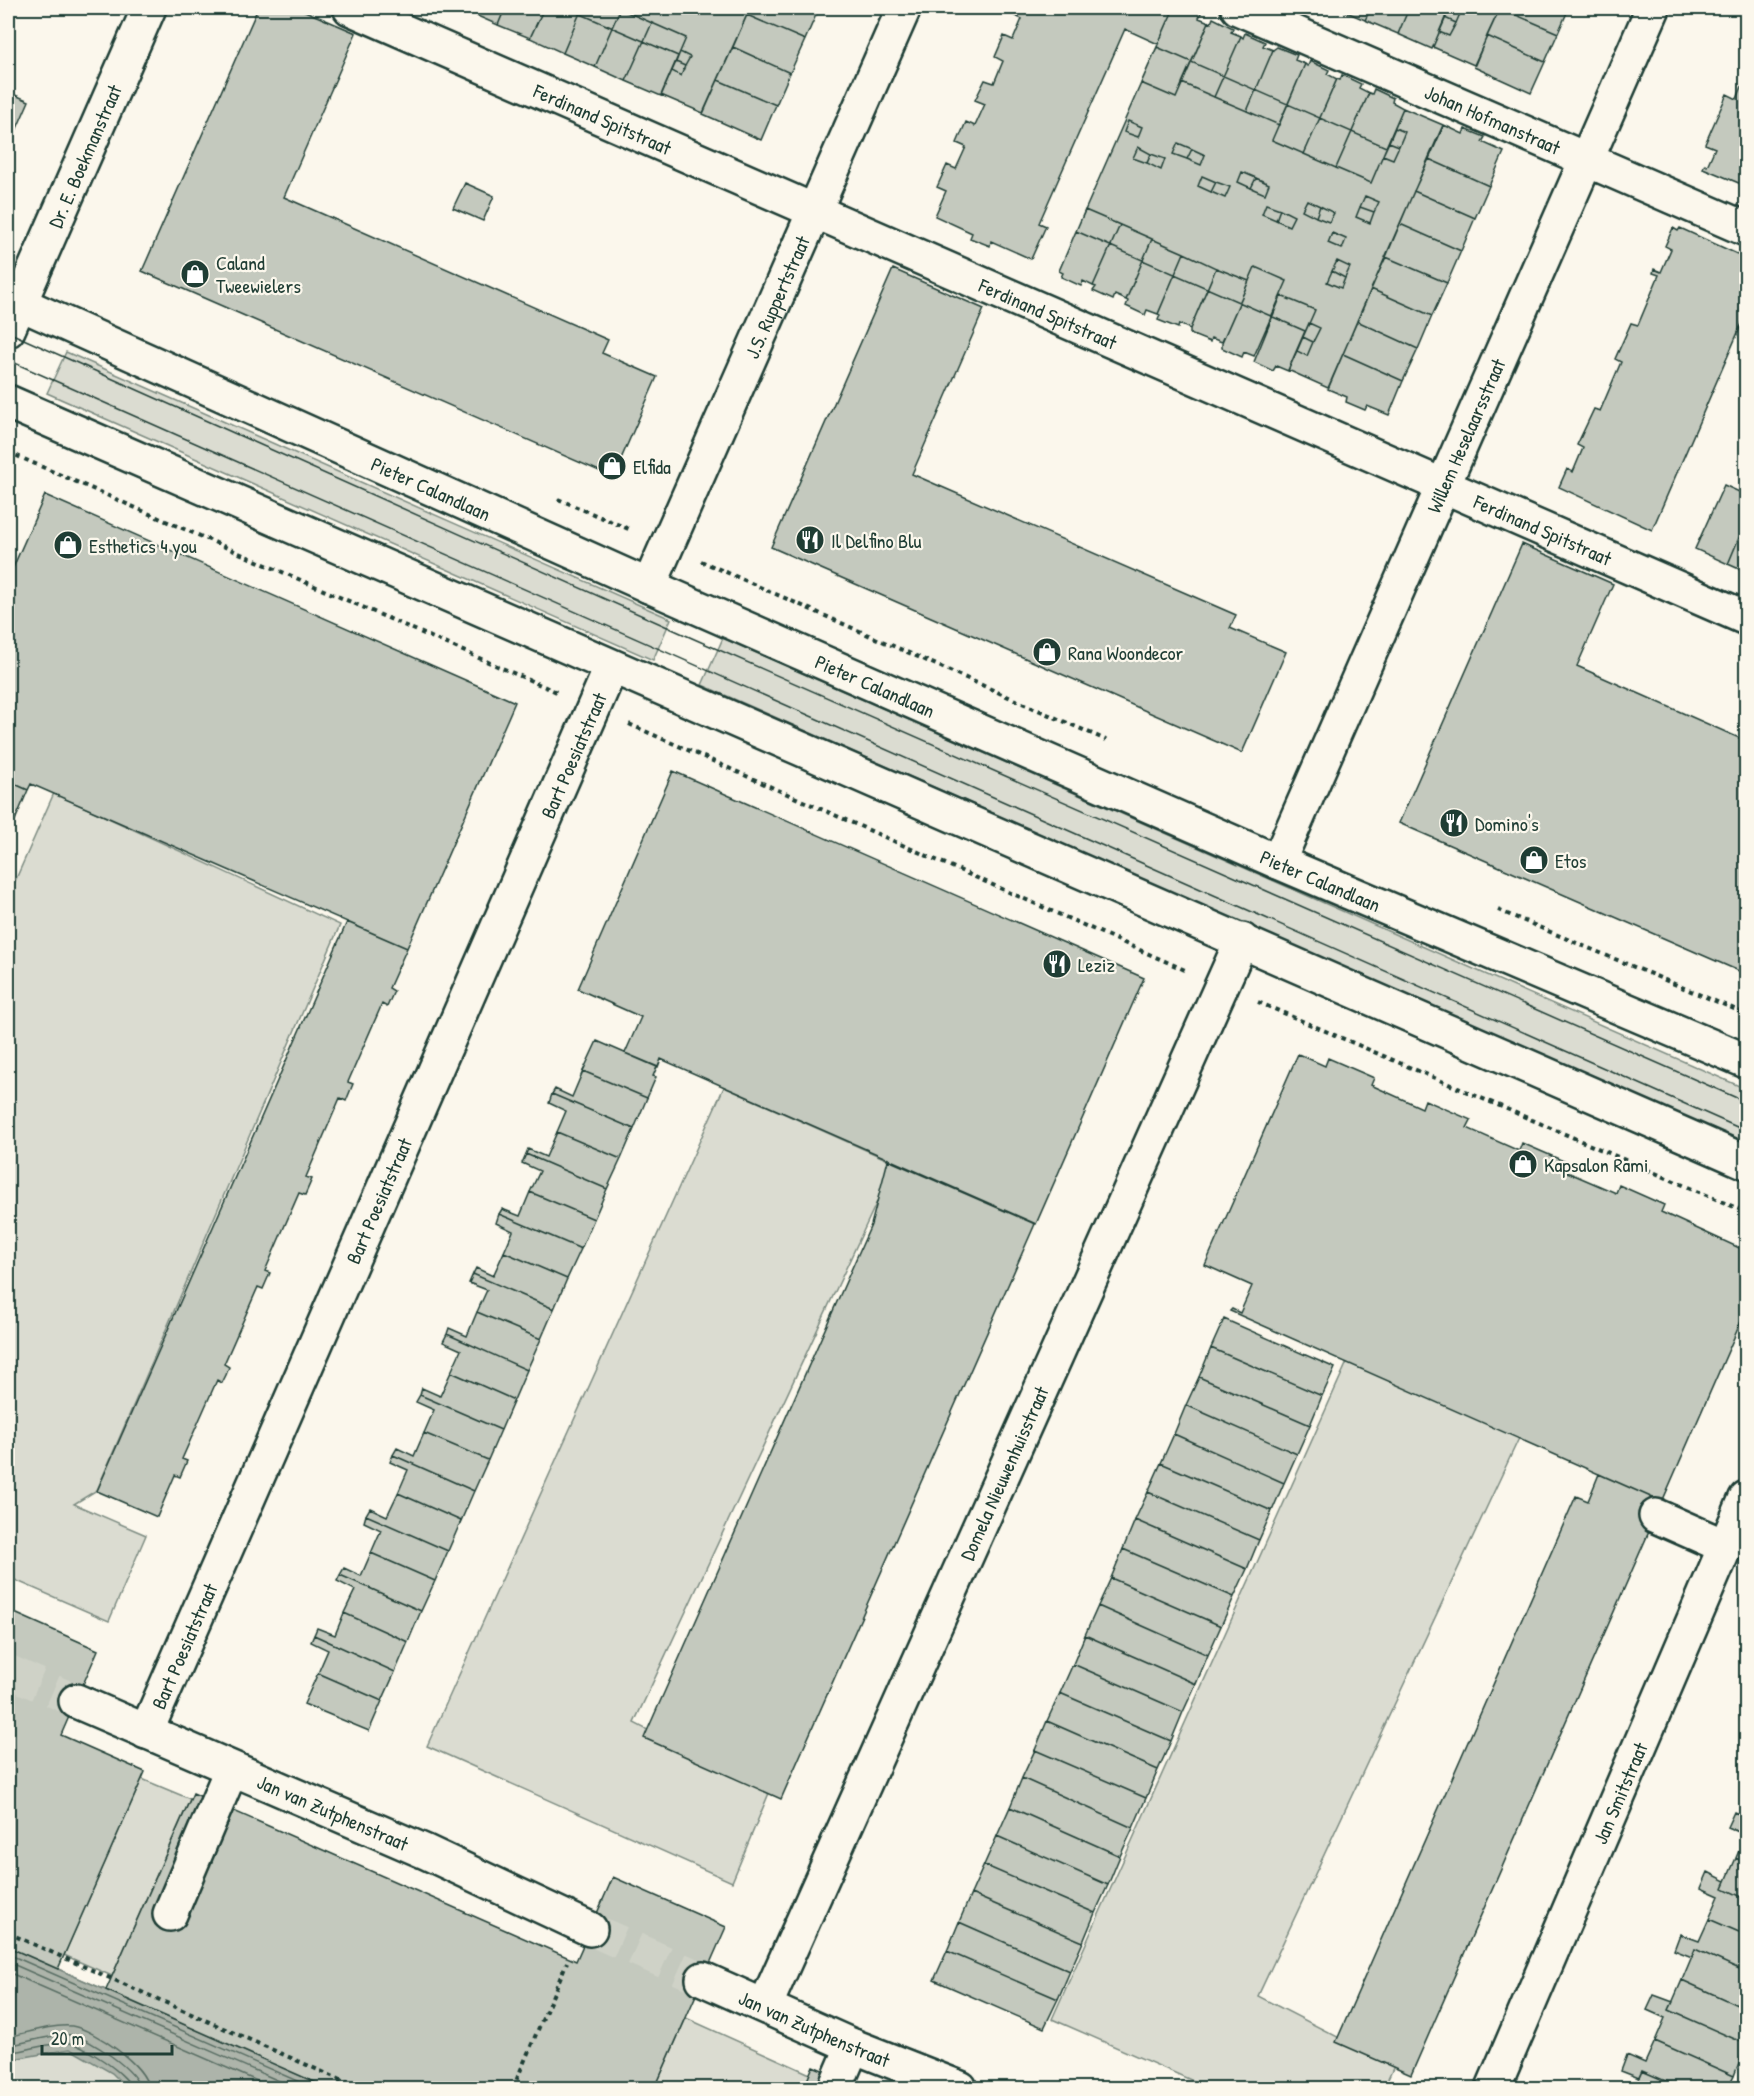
<svg xmlns="http://www.w3.org/2000/svg" width="1754" height="2096" viewBox="0 0 1754 2096" font-family="'Patrick Hand',sans-serif">
<style>
.green{fill:#dbdcd1;stroke:#7d8c82;stroke-width:1.5}
.water{fill:#adb4aa;stroke:#74847b;stroke-width:1.5}
.lines{fill:none;stroke-linecap:round;stroke-linejoin:round}
.shore{stroke:#586d63;stroke-width:1.5}
.building{fill:#c4c9be;stroke:#1f3d34;stroke-width:1.5}
.minor-tunnel{stroke:#cfd2c7;stroke-width:33;stroke-dasharray:33 16;stroke-linecap:butt}
.minor-casing{stroke:#1f3d34;stroke-width:38}
.path{stroke:#1f3d34;stroke-width:4;stroke-dasharray:4.5 4.5;stroke-linecap:butt}
.minor{stroke:#fbf7ec;stroke-width:33}
.tram{stroke:#1f3d34;stroke-width:1.5}
.labels{text-anchor:middle;dominant-baseline:central;stroke-width:4.5;stroke-linejoin:round;paint-order:stroke}
.street-label{font-size:20px;fill:#1f3d34;stroke:#fbf7ec}
.poi-label{font-size:20px;fill:#1f3d34;stroke:#fbf7ec;text-anchor:start}
</style>
<rect width="100%" height="100%" fill="#fbf7ec"/>
<filter id="ink" filterUnits="userSpaceOnUse"><feTurbulence type="fractalNoise" baseFrequency=".0167" numOctaves="2"/><feDisplacementMap in="SourceGraphic" scale="12" xChannelSelector="R" yChannelSelector="G"/><feConvolveMatrix kernelMatrix="1 2 1 2 8 2 1 2 1" color-interpolation-filters="sRGB"/></filter>
<g filter="url(#ink)">
<path class="green" d="M66,352L671,619L653,660L47,393Z
M723,638L1746,1089V1145L702,685Z
M54,793L340,925L97,1490L74,1504L146,1535L109,1621L8,1577V897Z
M724,1087L895,1163L634,1723L769,1793L732,1882L427,1746Z
M1348,1360L1520,1436L1258,1996L1394,2066L1384,2088H1209L1052,2019Z
M142,1779L190,1799L112,1976L64,1955Z
M8,1947L328,2088H8Z
M686,2018L810,2074L804,2088H655Z"/>
<path class="water" d="M8,1947L328,2088H127L112,2073L70,2049L8,2060Z"/>
<g class="lines">
<path class="shore" d="M8,1954L313,2088
M8,1962L295,2088
M8,1972L273,2088
M8,2037C27,2033 52,2024 72,2026C93,2029 147,2066 148,2088
M8,2046C24,2043 56,2033 72,2035C89,2038 138,2071 139,2088
M8,2053C27,2050 49,2043 68,2043C81,2043 130,2076 131,2088"/>
</g>
<path class="building" d="M258,8H298L356,33L284,197L608,340L602,353L657,377L613,477L142,271Z
M467,8H505L498,25L466,11Z
M505,8H544L530,38L498,25Z
M544,8H582L563,53L530,38Z
M567,8H750L703,113L661,95L678,56Z
M582,8L620,9L595,67L563,53Z
M750,8H819L805,40L747,15Z
M1016,8H1174L1158,44L1125,29L1039,223L1046,226L1031,259L991,241L990,246L970,238L972,233L935,216L946,191L937,187L947,165L956,169L966,147L957,143L966,122L975,126L985,104L975,100L985,80L994,83L1003,61L995,57L1004,36L1013,40L1022,19L1013,15Z
M1174,8H1187L1201,13L1199,18L1209,22L1176,98L1141,83Z
M1337,8H1371L1365,20Z
M1371,8H1409L1398,34L1365,20Z
M1409,8H1450L1432,49L1398,34Z
M1446,8H1500L1474,65L1433,47L1449,9Z
M1450,8L1462,9L1456,23L1445,18Z
M1500,8L1558,33L1545,62L1487,36Z
M1500,8H1569L1558,33Z
M620,9L652,23L626,81L595,67Z
M747,15L805,40L790,73L733,47Z
M1213,18L1233,28L1231,32L1241,36L1214,97L1182,83L1209,22L1211,23Z
M1445,18L1456,23L1449,36L1439,32Z
M652,23L686,38L661,96L626,81Z
M1245,33L1265,42L1263,46L1273,50L1247,111L1214,97L1241,36L1243,38Z
M1487,36L1545,62L1531,93L1474,67Z
M733,47L790,73L776,105L718,80Z
M1157,47L1386,147L1403,108L1443,125L1328,388L1288,370L1305,331L1076,231Z
M1277,47L1297,55L1295,60L1305,64L1279,125L1247,111L1273,50Z
M680,52L690,57L685,66L676,62Z
M1310,61L1329,70L1327,74L1337,79L1304,154L1272,140L1305,64L1308,66Z
M676,62L685,66L681,76L672,71Z
M1342,75L1361,84L1359,88L1369,93L1336,168L1304,154L1337,79L1340,80Z
M1746,76V186L1703,168L1705,164L1707,166L1715,148L1705,144L1727,94L1737,99Z
M718,80L776,105L761,140L703,114Z
M1374,89L1393,98L1392,102L1403,108L1371,183L1336,168L1369,93L1372,94Z
M8,92L29,101L8,149Z
M1128,121L1142,127L1138,137L1124,132Z
M1444,125L1463,134L1465,129L1485,137L1482,142L1504,152L1489,186L1429,159Z
M1395,128L1405,132L1399,146L1389,142Z
M1389,142L1399,146L1393,159L1383,155Z
M1178,143L1192,149L1187,159L1173,154Z
M1138,147L1151,154L1147,163L1133,158Z
M1192,149L1205,155L1201,165L1187,159Z
M1151,154L1165,159L1161,170L1147,163Z
M1429,159L1489,186L1475,218L1414,191Z
M1242,172L1256,178L1251,188L1238,182Z
M1202,176L1216,182L1211,192L1198,186Z
M1256,178L1269,184L1265,194L1251,188Z
M1216,182L1230,187L1225,198L1211,192Z
M465,183L494,196L483,221L453,208Z
M1414,191L1475,218L1461,251L1400,224Z
M1365,196L1379,202L1374,212L1360,207Z
M1307,200L1320,206L1316,217L1302,210Z
M1266,204L1280,209L1276,220L1262,214Z
M1320,206L1334,213L1329,222L1316,217Z
M1360,207L1374,212L1370,223L1356,217Z
M1280,209L1294,216L1289,226L1276,220Z
M1085,210L1120,225L1093,286L1083,281L1081,286L1061,277L1063,273L1059,271Z
M1400,224L1461,251L1447,283L1386,257Z
M1120,225L1152,239L1126,300L1115,295L1113,300L1093,291L1096,287L1093,286Z
M1673,228L1678,231L1680,228L1746,258V314L1652,530L1559,487L1567,469L1573,472L1583,448L1577,445L1594,409L1600,411L1621,362L1615,359L1631,323L1638,325L1659,275L1653,273L1654,269L1661,272L1671,249L1665,246Z
M1332,233L1346,239L1342,249L1328,243Z
M1152,239L1184,253L1158,314L1147,310L1145,315L1126,306L1128,301L1126,300Z
M1184,253L1216,268L1190,329L1179,324L1178,328L1158,320L1160,315L1158,314Z
M1386,257L1447,283L1432,316L1371,289Z
M1337,261L1350,267L1345,278L1332,271Z
M1255,267L1287,281L1254,356L1244,352L1242,357L1222,348V342Z
M1216,268L1249,281L1222,342L1211,338L1210,342L1190,334V329Z
M893,269L984,309L912,474L1236,615L1230,628L1286,652L1242,753L771,547Z
M1332,271L1345,278L1341,288L1327,282Z
M1371,289L1432,316L1418,349L1357,321Z
M1281,296L1315,310L1288,371L1276,366L1273,371L1254,362Z
M1357,321L1418,349L1403,381L1343,354Z
M1309,323L1320,328L1313,342L1303,337Z
M1303,337L1313,342L1307,356L1297,351Z
M1343,354L1403,381L1389,415L1367,406L1365,410L1346,402L1347,397L1328,389Z
M1724,485L1746,495V521L1728,564L1695,549Z
M45,495L515,702L407,948L31,784L28,790L8,781V754L13,741L8,739V579Z
M1746,521V572L1728,564Z
M1522,544L1613,584L1577,666L1746,741V974L1399,823Z
M673,771L1144,978L1036,1224L661,1059L658,1067L625,1053L641,1017L578,989Z
M8,781L28,790L8,837Z
M347,922L407,948L389,988L394,991L387,1007L382,1004L348,1082L353,1084L346,1101L340,1098L306,1177L312,1179L305,1195L299,1193L265,1271L270,1273L263,1289L258,1287L224,1364L229,1367L226,1375L222,1383L217,1380L182,1459L187,1461L180,1477L175,1475L157,1517L97,1491Z
M597,1041L657,1067L653,1076L656,1077L647,1098L583,1071Z
M1298,1054L1325,1066L1328,1058L1374,1078L1371,1085L1422,1108L1425,1100L1471,1120L1467,1128L1519,1151L1522,1143L1568,1163L1565,1171L1616,1193L1619,1185L1664,1205L1661,1212L1746,1251V1310L1662,1502L1230,1311L1232,1309L1240,1313L1252,1286L1205,1265Z
M583,1071L647,1098L634,1129L552,1094L555,1089L572,1097Z
M552,1094L634,1129L621,1159L557,1132L566,1111L549,1103Z
M557,1132L621,1159L607,1189L526,1154L528,1149L546,1157Z
M526,1154L607,1189L594,1219L530,1192L540,1171L522,1163Z
M888,1160L1035,1224L781,1799L644,1738L871,1225Z
M530,1192L594,1219L581,1249L499,1214L502,1209L520,1216Z
M499,1214L581,1249L567,1279L504,1252L513,1231L496,1223Z
M504,1252L567,1279L554,1309L473,1274L476,1268L493,1276Z
M473,1274L554,1309L541,1339L477,1312L487,1290L469,1283Z
M477,1312L541,1339L527,1370L447,1334L449,1328L467,1336Z
M1224,1319L1335,1368L1322,1396L1211,1348Z
M447,1334L527,1370L514,1400L451,1372L461,1350L443,1342Z
M1211,1348L1322,1396L1310,1425L1199,1377Z
M451,1372L514,1400L501,1430L420,1395L422,1388L440,1396Z
M1199,1377L1310,1425L1297,1454L1186,1405Z
M420,1395L501,1430L488,1460L424,1433L434,1410L416,1402Z
M1186,1405L1297,1454L1284,1483L1174,1434Z
M424,1433L488,1460L474,1491L393,1455L397,1448L414,1456Z
M1174,1434L1284,1483L1272,1511L1161,1463Z
M393,1455L474,1491L461,1521L398,1493L408,1470L390,1462Z
M1161,1463L1272,1511L1259,1540L1148,1492Z
M1599,1474L1662,1502L1411,2075L1336,2042L1576,1496L1588,1501Z
M1148,1492L1259,1540L1247,1569L1135,1520Z
M398,1493L461,1521L448,1551L366,1515L370,1508L387,1516Z
M366,1515L448,1551L435,1581L371,1553L381,1530L364,1522Z
M1135,1520L1247,1569L1234,1597L1123,1549Z
M1123,1549L1234,1597L1221,1626L1111,1578Z
M371,1553L435,1581L421,1611L340,1575L344,1568L361,1576Z
M340,1575L421,1611L408,1642L344,1613L355,1590L337,1581Z
M1111,1578L1221,1626L1208,1655L1098,1606Z
M1098,1606L1208,1655L1196,1684L1085,1635Z
M8,1610L98,1650L61,1735L145,1772L58,1969L8,1947Z
M344,1613L408,1642L395,1672L314,1635L317,1628L335,1635Z
M314,1635L395,1672L382,1701L318,1673L328,1650L311,1642Z
M1085,1635L1196,1684L1183,1712L1073,1664Z
M1073,1664L1183,1712L1171,1741L1060,1693Z
M318,1673L382,1701L369,1731L304,1704Z
M1060,1693L1171,1741L1158,1770L1047,1721Z
M1047,1721L1158,1770L1146,1798L1035,1750Z
M1035,1750L1146,1798L1133,1828L1022,1778Z
M1022,1778L1133,1828L1120,1856L1010,1807Z
M193,1793L576,1961L613,1877L726,1927L655,2088H328L106,1990Z
M1010,1807L1120,1856L1108,1885L997,1836Z
M1734,1812L1746,1817V1835L1727,1827Z
M1746,1834V1863L1736,1858Z
M997,1836L1108,1885L1095,1913L984,1865Z
M1736,1858L1746,1863V1899L1723,1888Z
M984,1865L1095,1913L1083,1942L971,1894Z
M1708,1872L1726,1881L1723,1888L1746,1899V1935L1709,1919L1719,1896L1701,1888Z
M971,1894L1083,1942L1070,1971L959,1922Z
M1709,1919L1746,1935V1972L1695,1949L1692,1957L1674,1950L1680,1934L1699,1941Z
M959,1922L1070,1971L1058,1999L947,1951Z
M1695,1949L1746,1972V2009L1682,1980Z
M947,1951L1058,1999L1044,2028L934,1980Z
M1682,1980L1746,2009V2044L1669,2010Z
M1654,1995L1673,2002L1669,2010L1746,2044L1734,2076L1655,2041L1665,2018L1647,2010Z
M1655,2041L1734,2076L1728,2088H1682L1642,2071L1639,2078L1621,2071L1627,2055L1645,2063Z
M813,2066L864,2088H804Z
M1642,2071L1682,2088H1634Z"/>
<g class="lines">
<path class="minor-tunnel" d="M8,1671L76,1701
M590,1929L703,1979"/>
<g class="minor-casing">
<g id="minor">
<path id="s1" d="M350,8L1746,618"/>
<path id="s2" d="M1238,8L1746,229"/>
<path id="s3" d="M8,298L649,586L1278,862L1746,1061"/>
<path id="s4" d="M8,330L149,8"/>
<path d="M8,402C586,657 1167,907 1746,1162"/>
<path id="s5" d="M649,586L904,8"/>
<path id="s6" d="M1278,862L1653,8"/>
<path d="M1656,1516L1724,1546"/>
<path id="s7" d="M76,1701L426,1852L590,1929"/>
<path id="s8" d="M146,1732L611,668"/>
<path d="M170,1914L231,1770"/>
<path id="s9" d="M703,1979L853,2046L960,2088"/>
<path id="s10" d="M765,2006L1242,940"/>
<path d="M835,2088L853,2046"/>
<path id="s11" d="M1493,2088L1746,1498"/>
</g>
</g>
<path class="path" d="M8,452L559,693
M558,499L631,530
M701,561L1106,740
M629,724L1185,970
M1498,910L1746,1014
M1258,1002L1746,1212
M8,1933L359,2088
M513,2088L567,1962"/>
<use href="#minor" class="minor"/>
<path class="tram" d="M8,332L692,638L1746,1102
M8,360L1746,1131"/>
</g>
</g>
<defs>
<g id="shop-disc" transform="scale(1.5)"><circle r="9.5" fill="#1f3d34" stroke="#fbf7ec"/><path d="M-5-2.5h2.3a2.7 3.5 0 0 1 5.4 0H5L5.5 6h-11ZM-1.5-2.5h3a1.5 2.3 0 0 0-3 0Z" fill="#fff"/></g>
<g id="restaurant-disc" transform="scale(1.5)"><circle r="9.5" fill="#1f3d34" stroke="#fbf7ec"/><path d="M-5-6h1v4h1v-4h1v4h1v-4h1v5L-1.5 .5V6h-2V.5L-5-1ZM5-6V6H3V1.5H1.5Q1.5-4 5-6Z" fill="#fff"/></g>
</defs>
<g fill-rule="evenodd">
<use href="#shop-disc" x="195" y="274"/>
<use href="#shop-disc" x="612" y="466"/>
<use href="#restaurant-disc" x="810" y="540"/>
<use href="#shop-disc" x="68" y="545"/>
<use href="#shop-disc" x="1047" y="652"/>
<use href="#restaurant-disc" x="1454" y="823"/>
<use href="#shop-disc" x="1534" y="860"/>
<use href="#restaurant-disc" x="1057" y="964"/>
<use href="#shop-disc" x="1523" y="1164"/>
</g>
<g class="labels">
<g class="street-label">
<text stroke="none"><textPath href="#s1" startOffset="276">Ferdinand Spitstraat</textPath></text>
<text stroke="none"><textPath href="#s2" startOffset="278">Johan Hofmanstraat</textPath></text>
<text stroke="none"><textPath href="#s4" startOffset="190">Dr. E. Boekmanstraat</textPath></text>
<text stroke="none"><textPath href="#s5" startOffset="316">J.S. Ruppertstraat</textPath></text>
<text stroke="none"><textPath href="#s1" startOffset="762">Ferdinand Spitstraat</textPath></text>
<text stroke="none"><textPath href="#s6" startOffset="466">Willem Heselaarsstraat</textPath></text>
<text stroke="none"><textPath href="#s3" startOffset="464">Pieter Calandlaan</textPath></text>
<text stroke="none"><textPath href="#s1" startOffset="1302">Ferdinand Spitstraat</textPath></text>
<text stroke="none"><textPath href="#s3" startOffset="950">Pieter Calandlaan</textPath></text>
<text stroke="none"><textPath href="#s8" startOffset="1066">Bart Poesiatstraat</textPath></text>
<text stroke="none"><textPath href="#s3" startOffset="1436">Pieter Calandlaan</textPath></text>
<text stroke="none"><textPath href="#s8" startOffset="580">Bart Poesiatstraat</textPath></text>
<text stroke="none"><textPath href="#s10" startOffset="584">Domela Nieuwenhuisstraat</textPath></text>
<text stroke="none"><textPath href="#s8" startOffset="94">Bart Poesiatstraat</textPath></text>
<text stroke="none"><textPath href="#s11" startOffset="321">Jan Smitstraat</textPath></text>
<text stroke="none"><textPath href="#s7" startOffset="280">Jan van Zutphenstraat</textPath></text>
<text stroke="none"><textPath href="#s9" startOffset="122">Jan van Zutphenstraat</textPath></text>
</g>
<g class="poi-label">
<text x="216" y="262">Caland<tspan x="216" dy="23">Tweewielers</tspan></text>
<text x="633" y="466">Elfida</text>
<text x="831" y="540">Il Delfino Blu</text>
<text x="89" y="545">Esthetics 4 you</text>
<text x="1068" y="652">Rana Woondecor</text>
<text x="1475" y="823">Domino's</text>
<text x="1555" y="860">Etos</text>
<text x="1078" y="964">Leziz</text>
<text x="1544" y="1164">Kapsalon Rami</text>
</g>
</g>
<rect width="1754" height="2096" fill="none" stroke="#fbf7ec" stroke-width="30"/>
<rect x="15" y="15" width="1724" height="2066" fill="none" stroke="#1f3d34" stroke-width="2" filter="url(#ink)"/>
<path d="M42 2045v9h130v-9" fill="none" stroke="#1f3d34" stroke-width="3"/>
<text x="51" y="2045" font-size="18" fill="#1f3d34" stroke="#fbf7ec" stroke-width="4.5" paint-order="stroke">20 m</text>
</svg>
